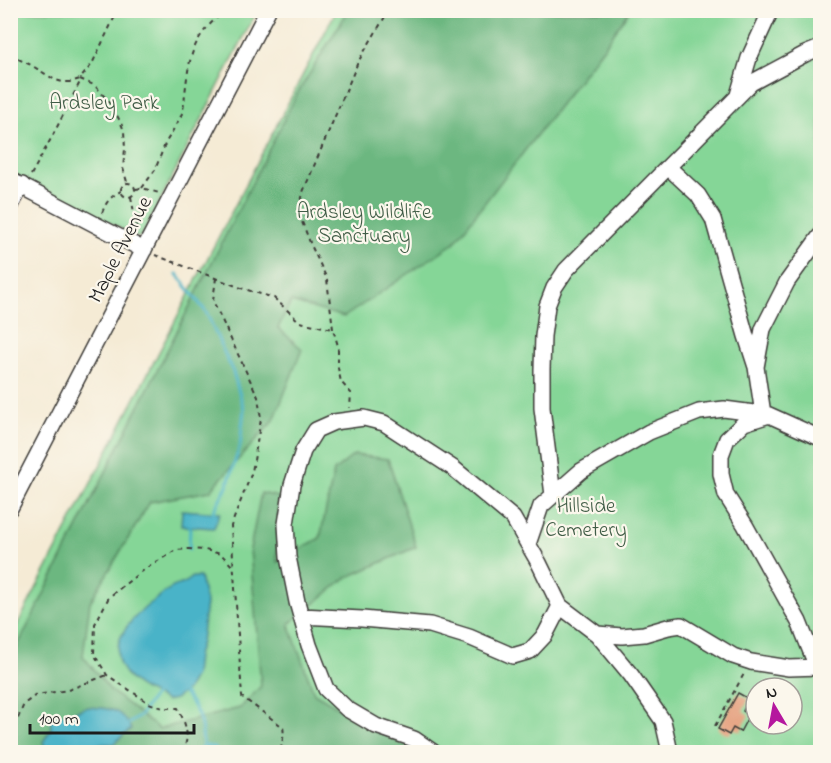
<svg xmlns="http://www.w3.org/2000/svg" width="831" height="763" viewBox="0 0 831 763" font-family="'Indie Flower',sans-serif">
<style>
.green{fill:#85d697;stroke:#50795a;stroke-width:1.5;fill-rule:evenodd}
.forest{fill:#6cb780;stroke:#446a4e;stroke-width:1.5}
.water{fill:#49b3c8;stroke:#326872;stroke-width:1.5}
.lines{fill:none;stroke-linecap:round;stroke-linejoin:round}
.stream{stroke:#49b3c8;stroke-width:3}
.building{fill:#e2946f}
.minor-casing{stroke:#3d3b38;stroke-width:18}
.path{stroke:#3d3b38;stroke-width:2;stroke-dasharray:4.5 4.5;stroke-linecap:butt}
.minor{stroke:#fff;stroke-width:15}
.labels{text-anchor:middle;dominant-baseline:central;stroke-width:4.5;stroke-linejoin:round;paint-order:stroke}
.park-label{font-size:21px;fill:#415d47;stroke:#fbf7ec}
.street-label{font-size:21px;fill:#1c1c1c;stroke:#fbf7ec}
</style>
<rect width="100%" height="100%" fill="#fbf7ec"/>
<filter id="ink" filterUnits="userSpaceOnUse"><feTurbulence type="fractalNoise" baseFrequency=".0167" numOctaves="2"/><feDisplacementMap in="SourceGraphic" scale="12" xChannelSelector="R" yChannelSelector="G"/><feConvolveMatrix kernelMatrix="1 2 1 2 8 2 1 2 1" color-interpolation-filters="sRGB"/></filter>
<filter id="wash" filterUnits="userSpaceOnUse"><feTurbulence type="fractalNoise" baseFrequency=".008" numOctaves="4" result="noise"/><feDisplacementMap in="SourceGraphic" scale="24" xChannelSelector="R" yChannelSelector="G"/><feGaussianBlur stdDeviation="1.35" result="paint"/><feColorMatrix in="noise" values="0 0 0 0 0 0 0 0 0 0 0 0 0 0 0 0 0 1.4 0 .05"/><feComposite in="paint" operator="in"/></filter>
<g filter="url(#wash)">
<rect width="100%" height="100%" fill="#f5ebd5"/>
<path class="green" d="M10,11H257L144,232L139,238L11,173Z
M336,11H820V752H11L10,639ZM756,688H792V724H756Z"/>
<path class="forest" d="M348,11H629L604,47L454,243L344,317L291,302L278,328L302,349L274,420L210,491L150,502L90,602L83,656L111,691L159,729L240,708L261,686L250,549L261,493L279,497L277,562L320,538L334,471L354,455L388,459L416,547L346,578L289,624L314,693L415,752H11L10,661L297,94Z"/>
<path class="water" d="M182,510L220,513L214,528L181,526Z
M192,577H200L206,603L201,642L197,656L195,675L187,690L175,699L166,701C153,693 137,688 127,676C97,640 145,606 171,588C176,585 180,585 184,583C187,582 190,579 192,577Z
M86,707C108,708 120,707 131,729L113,744L75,746L64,752H48L43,742L51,729L50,713L66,715Z"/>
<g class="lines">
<path class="stream" d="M177,274L206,312L233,372L244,409L240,446L227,486L212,514
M189,549L190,527
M183,692C199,711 202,721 203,745L215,748L217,752
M128,724L140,716L155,694
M199,752L203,745"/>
</g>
<g id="blocks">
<path class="building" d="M738,693L749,699L743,711L749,715L740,732L733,728L729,735L718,729Z"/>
</g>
</g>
<g filter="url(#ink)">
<use href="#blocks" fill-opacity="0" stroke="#3d3b38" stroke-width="1.5"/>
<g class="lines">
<g class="minor-casing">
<path id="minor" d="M738,95L749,58L771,10
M668,167L698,195L713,219L746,336L756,367
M10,180L144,250
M10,207L22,185
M763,414L756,367L763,329L787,282L820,236
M766,416L744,423L727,439L721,455V474L726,495L745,525L799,622L817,667
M553,495L542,408V369L543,336L547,306L554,288L566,270L751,83L805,54L820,48
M10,508L268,10
M528,544L541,506L581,471L649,432L699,412L724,409L769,415L820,438
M301,616L362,619L430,625L469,637L513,656L530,651L545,635L560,606
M597,634L622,636L644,634L668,627L681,625L733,656L751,662L789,668L820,667
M433,752L414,739L376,726L347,709L326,689L309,645L297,602L288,557L286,524L292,485L303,451L316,430L334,422L364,418L384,423L453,468L513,518L539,563L560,606L597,634L631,675L663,721L670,752"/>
</g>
<path class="path" d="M10,55L31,65L55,80L63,82H70L80,79L92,64L118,10
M80,79L94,85L100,91L112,106L121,123L124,131L125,149L123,168L127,182
M31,175L53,135L81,80
M121 190a7 7 0 1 1 14 0a7 7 0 1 1-14 0Z
M142,188L155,170L165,144L180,118L183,111C189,66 186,39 227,10
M136,189L142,188L159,193
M131,197L138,232
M102,213C106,202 110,197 121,191
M155,255L244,289L274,298L300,322L333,329L338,346V368L341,382L351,393L350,408
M216,278L213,301L258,397L261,419L252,472L231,526L242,697L283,727C285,737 281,742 281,752
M333,329L327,279L311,245L299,214L303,192L358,62L389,10
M715,726L745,672
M18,752L12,741L16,723L24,704L36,695L68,690L107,675
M181,752C192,738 185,723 178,708H163L149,703L107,675L94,654L95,624L109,597L143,570L176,550L189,549L205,550L221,554L234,568"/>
<use href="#minor" class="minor"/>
</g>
</g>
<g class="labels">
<g class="park-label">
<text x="104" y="104">Ardsley Park</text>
<text x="364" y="213">Ardsley Wildlife<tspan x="364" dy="24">Sanctuary</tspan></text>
<text x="586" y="507">Hillside<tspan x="586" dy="24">Cemetery</tspan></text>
</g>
<g class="street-label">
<text transform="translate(121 250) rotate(-63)">Maple Avenue</text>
</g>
</g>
<rect width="831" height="763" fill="none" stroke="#fbf7ec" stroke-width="36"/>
<g transform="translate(774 706) rotate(350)"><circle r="28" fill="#fbf7ec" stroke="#a29f99" stroke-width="1.5"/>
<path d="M0-4.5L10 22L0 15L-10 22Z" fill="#b5179e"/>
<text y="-9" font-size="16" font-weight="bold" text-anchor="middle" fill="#1c1c1c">N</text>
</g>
<path d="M30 724v9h164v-9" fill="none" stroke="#1c1c1c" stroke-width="3"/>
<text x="39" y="724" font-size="18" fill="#1c1c1c" stroke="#fbf7ec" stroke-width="4.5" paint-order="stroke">100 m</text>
</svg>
